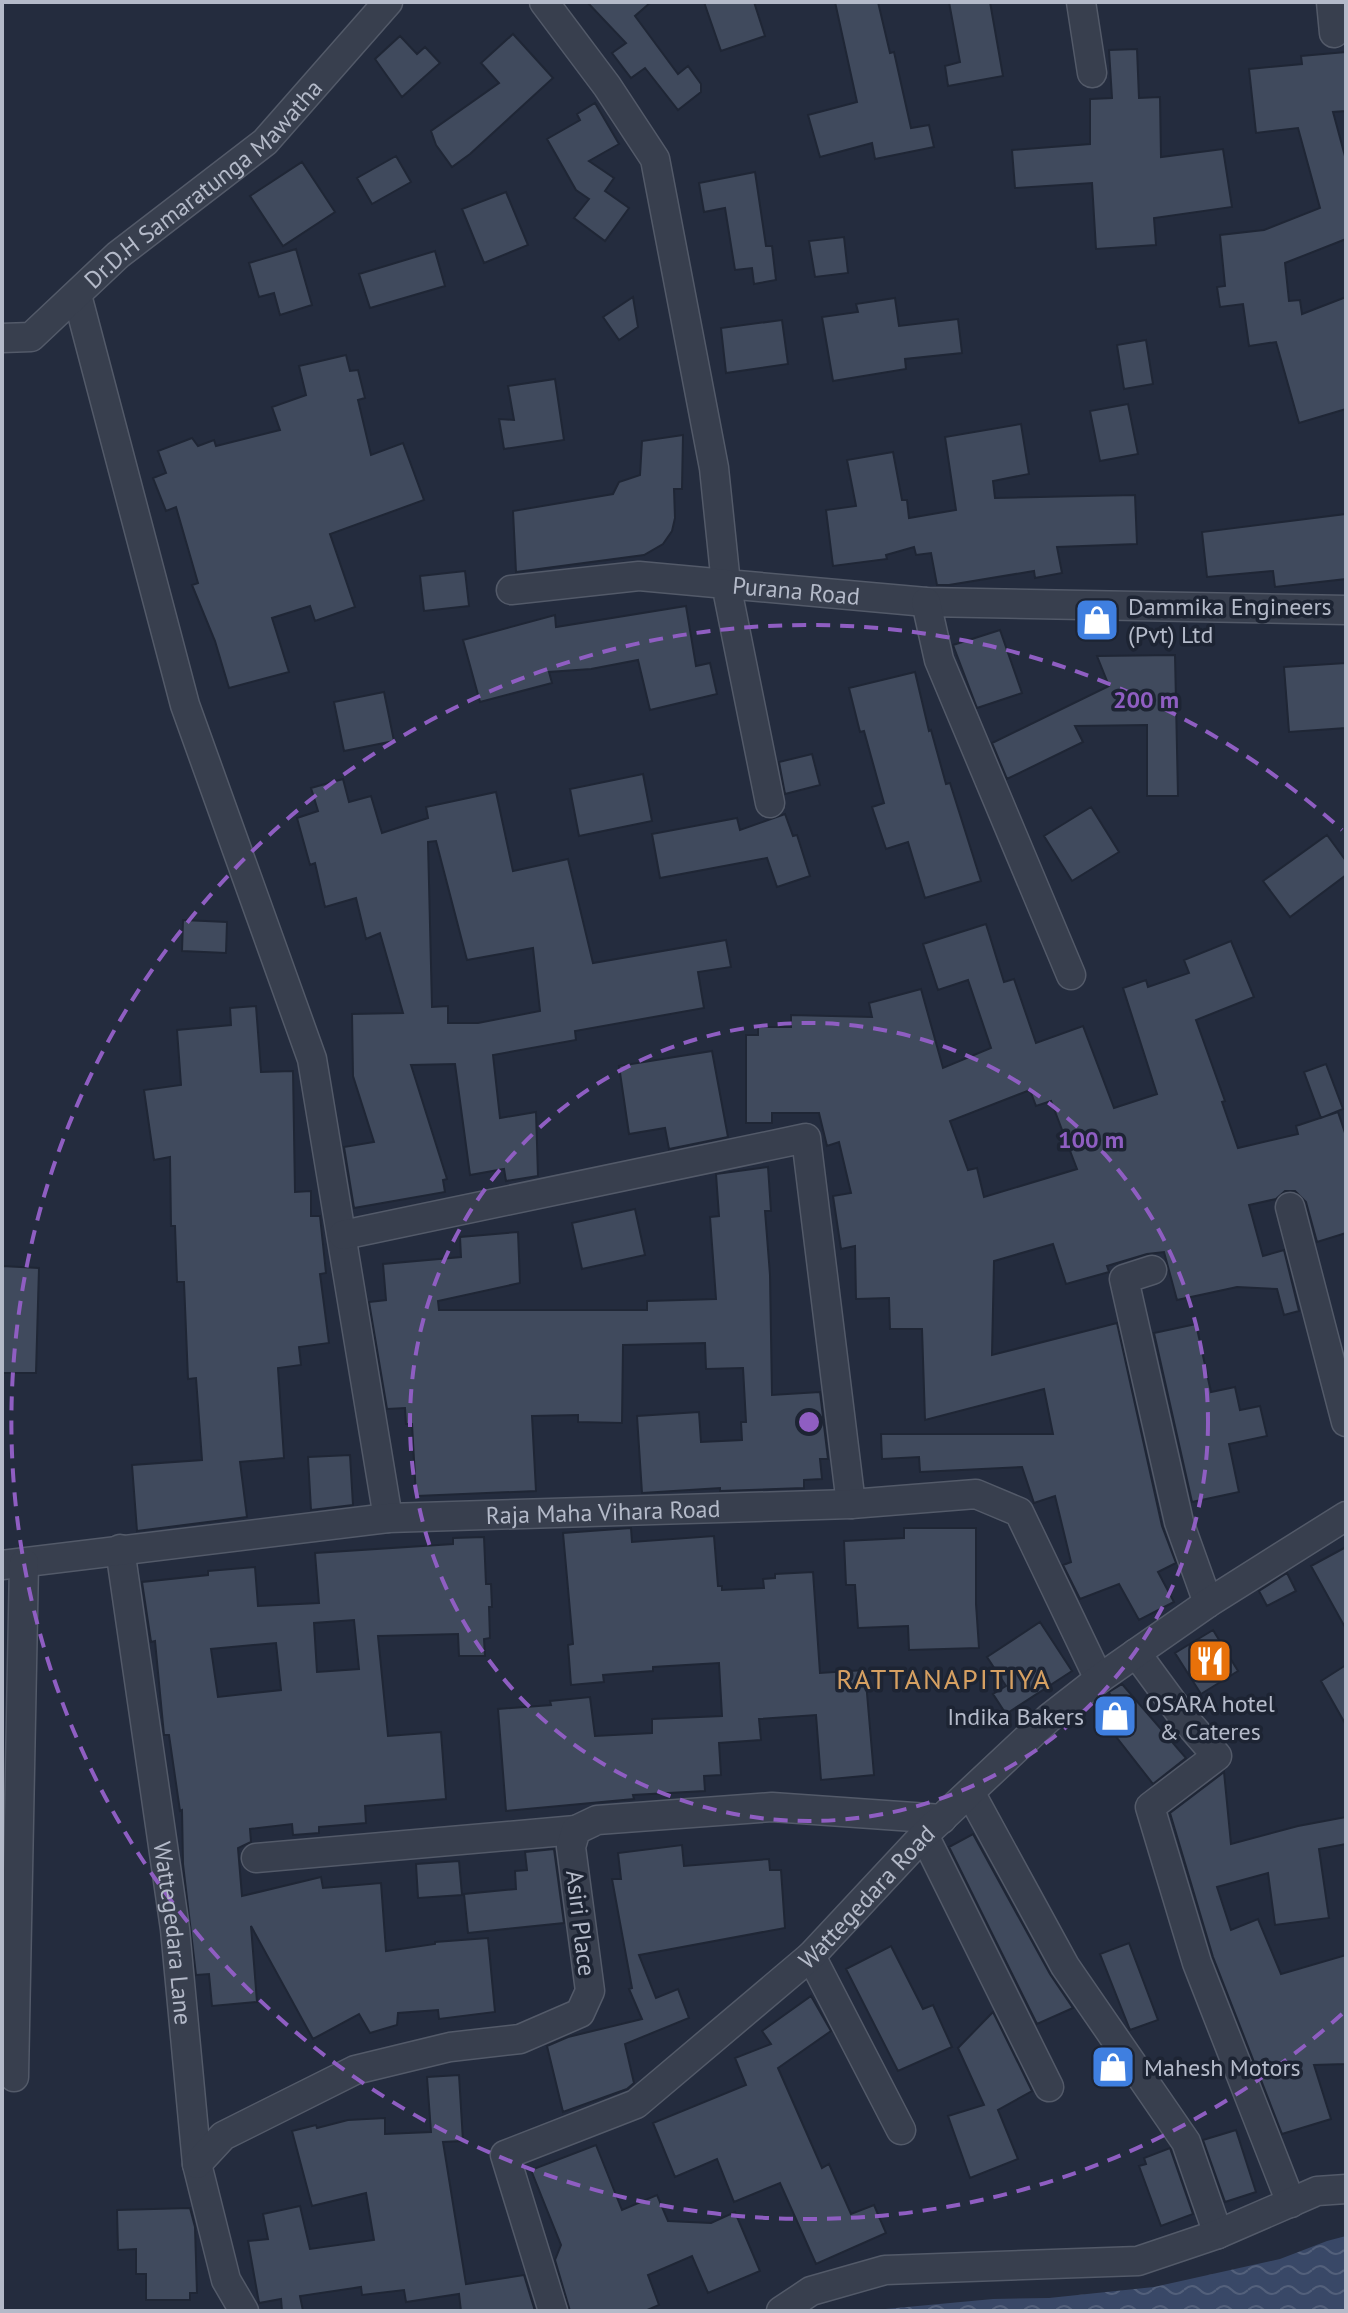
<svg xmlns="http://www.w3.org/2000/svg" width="1348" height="2313" viewBox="0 0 1348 2313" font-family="'PT Sans',sans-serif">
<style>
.water{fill:url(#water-waves)}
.building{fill:#404a5d;stroke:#1f2635;stroke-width:2;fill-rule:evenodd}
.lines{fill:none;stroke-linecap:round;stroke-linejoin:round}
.minor-casing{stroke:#535a69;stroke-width:31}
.minor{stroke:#383f4e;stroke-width:28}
.ring{fill:none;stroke:#8f5ec2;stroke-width:4;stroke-dasharray:14 10}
.labels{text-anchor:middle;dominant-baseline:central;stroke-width:7;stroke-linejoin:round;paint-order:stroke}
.street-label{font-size:24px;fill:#b4bac9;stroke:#1d2433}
.poi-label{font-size:24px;fill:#b4bac9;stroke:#1d2433;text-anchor:start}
.quarter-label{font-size:28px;letter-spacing:2px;fill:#d6a062;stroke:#1d2433}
.centre{fill:#8f5ec2;stroke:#1d2433;stroke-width:4}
.ring-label{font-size:24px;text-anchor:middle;font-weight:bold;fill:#8f5ec2;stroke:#1d2433;stroke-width:7;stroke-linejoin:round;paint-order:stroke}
</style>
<defs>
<pattern id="water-waves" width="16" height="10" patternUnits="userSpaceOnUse" patternTransform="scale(2)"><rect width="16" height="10" fill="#394867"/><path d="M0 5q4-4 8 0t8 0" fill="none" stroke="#53607b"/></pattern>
</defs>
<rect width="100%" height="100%" fill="#242c3e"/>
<path class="water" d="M1346,2236V2311H864L993,2299L1049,2298L1154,2287L1280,2259L1327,2241Z"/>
<path class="building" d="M587,2H651L635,16L678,74L688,66L701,84V92L678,110L645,68L631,78L612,53L626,43Z
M704,2H754L765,36L721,51Z
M835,2H878L890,53L894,52L911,128L929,125L934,147L875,159L872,143L820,157L808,115L857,102Z
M949,2H990L1003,76L948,86L945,66L960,62Z
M513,34L553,78L470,154L452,167L436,145L431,131L499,83L481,63Z
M400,36L417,54L425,47L440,63L402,97L375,59Z
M1137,49L1139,98L1160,97L1161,157L1223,149L1232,207L1154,218L1156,245L1096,249L1092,183L1015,188L1012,150L1090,144V99L1112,98L1109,50Z
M1346,52V111L1333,112L1346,160V239L1285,263L1289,301L1300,300L1302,314L1346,297V409L1299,423L1276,342L1249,346L1243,304L1220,307L1217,287L1225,286L1220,235L1264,230L1320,208L1298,128L1256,133L1249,69L1302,64L1301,56Z
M595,103L619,144L589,161L614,178L605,191L629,208L605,241L574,218L589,199L576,190L547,139L580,120L577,114Z
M396,156L411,182L372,204L357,178Z
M302,162L335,212L283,246L250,196Z
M755,172L766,246H772L776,280L754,284L752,268L735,270L725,208L704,212L699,183Z
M506,192L528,245L484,263L462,209Z
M844,237L848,273L815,277L809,241Z
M296,249L312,305L280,315L274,293L259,297L249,263Z
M435,251L445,286L370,308L359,274Z
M633,297L638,327L619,340L603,317Z
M895,298L899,326L958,319L962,353L905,359L906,369L833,381L822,317L858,312L856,304Z
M782,320L788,364L726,373L721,328Z
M1146,340L1153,384L1124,389L1117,345Z
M346,355L350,371L358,370L365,398L358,400L371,455L403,443L424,500L330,534L355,607L315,621L310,606L272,618L289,672L229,688L215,641L192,585L198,583L176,507L166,511L153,478L166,473L158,451L192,438L198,446L214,440L216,446L280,430L272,407L306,395L299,366Z
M555,379L564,440L504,449L499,419L514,420L508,386Z
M1128,404L1138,454L1100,461L1090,411Z
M1021,424L1029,474L993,481L995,498L1135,495L1137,544L1057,547L1062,573L1035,578L1034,571L949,585H937L931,553L916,555L914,547L886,555L887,559L833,566L826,510L856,506L847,460L893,452L902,500H907L909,518L956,510L945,437Z
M683,435L682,489H674L675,518L672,531L663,544L644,555L516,572L513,511L613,494L619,482L640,475L642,441Z
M1346,514V579L1275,587L1273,571L1207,577L1202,532Z
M465,571L469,606L424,611L420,576Z
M686,606L696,666L710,663L717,694L650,710L638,660L591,669L549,672L552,683L480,702L463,640L555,615L556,627Z
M1000,630L1022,693L977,708L953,645Z
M1175,655L1178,796H1147V725L1075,726L1083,742L1007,779L992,743L1109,686L1097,656Z
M1346,663V728L1289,732L1284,667Z
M915,672L929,731L931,730L946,784L950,783L981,881L925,898L908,842L886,849L872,807L884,803L864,731L860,732L849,688Z
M384,692L394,741L344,751L334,702Z
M812,754L820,785L785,794L779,762Z
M643,774L652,821L579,836L570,789Z
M343,779L349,802L371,796L382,833L428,818L426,807L496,792L513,871L568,859L593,963L726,940L731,967L698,972L704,1008L575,1031L576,1040L493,1055L500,1118L536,1112L538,1176L506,1181L504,1169L470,1175L455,1064L411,1065L447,1179L443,1180L445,1192L354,1208L344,1147L374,1142L353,1076L352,1014L403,1013L380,933L366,939L356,898L325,907L315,863L310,865L297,818L318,811L311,788ZM436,841L467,960L533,948L540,1011L478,1023H448V1006L432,1007L428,842Z
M1091,807L1119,852L1072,881L1044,836Z
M785,814L793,836L797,835L810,876L777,887L767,858L660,878L652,834L737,818L740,830Z
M1327,835L1346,861V875L1290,917L1263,881Z
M183,920L227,922L226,953L182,951Z
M986,924L1004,982L1014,979L1036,1043L1083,1026L1114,1108L1157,1094L1123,988L1146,980L1148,987L1189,973L1184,960L1231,941L1254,997L1196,1020L1225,1101L1222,1102L1238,1148L1298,1134L1296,1126L1338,1112L1346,1136V1233L1317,1242L1306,1202L1295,1191H1285L1276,1199L1249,1205L1263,1256L1284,1250L1299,1311L1284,1315L1277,1289L1237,1287L1177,1300L1164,1252L1147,1254L1107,1266L1109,1272L1066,1284L1053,1244L994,1261L992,1355L1117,1323L1162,1526L1176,1563L1158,1572L1174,1602L1139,1620L1119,1584L1080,1599L1063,1565L1071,1562L1055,1496L1034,1503L1022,1467L920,1472L919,1457L882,1459L881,1434H1053L1044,1389L925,1420L922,1329H890L889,1298L856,1299L855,1246L841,1249L833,1196L851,1193L839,1142L827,1146L819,1113H772V1123H746V1035H758V1027H791V1015L872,1017L869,1003L921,989L943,1068L991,1048L968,980L938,990L923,944ZM1030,1090L1036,1106L1051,1101L1077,1169L984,1197L977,1168L968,1170L950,1121Z
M256,1006L261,1072L293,1071L295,1192L311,1191V1216H320L326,1273L320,1274L329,1343L299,1347L301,1365L278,1368L284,1458L240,1462L247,1517L137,1531L132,1465L202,1460L196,1378L188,1379L184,1282H177L175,1226H171L170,1157L154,1160L144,1090L181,1085L177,1030L231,1025L230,1008Z
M712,1051L728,1137L669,1149L665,1128L629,1134L619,1066Z
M1326,1064L1343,1109L1321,1118L1304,1072Z
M768,1167L771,1211H765L770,1275L772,1395L820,1392L828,1459H820L822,1479L804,1480V1488L720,1491V1488L642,1493L637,1416L699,1412L701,1442L742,1440L741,1422H746L743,1368L706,1369L705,1343L623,1345L622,1423L578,1422V1415L532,1416L536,1491L416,1496L412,1424H406L405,1408L387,1409L369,1302L386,1300L383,1264L461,1257L460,1237L518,1232L520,1283L438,1301L439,1310H647V1301L716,1299L710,1217L719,1216L716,1174Z
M635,1209L645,1255L582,1269L572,1223Z
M2,1266L39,1268L36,1373H2Z
M1196,1324L1211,1392L1235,1387L1240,1410L1260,1406L1267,1436L1229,1444L1239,1492L1192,1502L1154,1333Z
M350,1455L353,1505L311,1510L308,1457Z
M631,1528L632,1542L714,1536L718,1586H722V1590L764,1588L763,1579L775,1578V1574L813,1572L820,1673L865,1670L874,1775L821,1780L816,1715L759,1719L761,1740L719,1743L721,1775L704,1776L705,1791L633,1795L634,1799L506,1811L498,1709L551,1705L550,1701L590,1697L595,1736L652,1733V1719L722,1716L719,1663L653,1667V1671L603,1675L604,1682L571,1685L568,1645L573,1644L563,1533Z
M904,1528H976V1604L979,1648L909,1650L908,1626L858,1628L855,1585H846L844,1541L904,1538Z
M484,1537L486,1584H491L492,1607H489L490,1638L484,1639L485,1656H459L458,1634L378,1636L388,1736L441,1732L446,1799L365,1806L366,1823L319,1827V1833L293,1835L292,1824L250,1829L251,1842L238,1848L242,1896L321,1877L323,1888L381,1883L386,1951L435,1944V1942L488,1938L495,2012L439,2019L438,2010L398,2013L397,2025L370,2033L359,2014L313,2039L251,1926L257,2002L212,2006L209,1974L196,1975L183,1864L182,1810L180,1811L169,1735H164L155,1641L151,1642L142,1582L208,1575V1571L255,1567L258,1606L319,1603L315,1553L453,1544V1538ZM354,1620L359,1669L317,1672L314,1623ZM276,1643L281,1690L218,1697L211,1649Z
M1346,1547V1629L1311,1566Z
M1287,1573L1296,1591L1267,1606L1259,1591Z
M1040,1622L1072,1671L1006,1714L993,1694L1006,1686L987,1657Z
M1213,1630L1238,1671L1201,1694L1175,1653Z
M1346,1665V1725L1321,1681Z
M1122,1684L1186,1758L1153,1784L1114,1734L1124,1729L1109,1692Z
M1224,1772L1231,1844L1298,1826L1346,1817V1844L1319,1849L1329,1918L1275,1925L1268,1873L1217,1887L1231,1930L1258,1919L1281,1974L1346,1955V2064L1314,2065L1331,2119L1282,2134L1213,1957L1170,1813Z
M973,1834L1050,1974L1073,2008L1037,2024L949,1847Z
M682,1845L684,1866L769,1859L770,1870H781L785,1928L639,1955L656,1998L678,1989L689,2018L625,2044L634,2083L627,2089L563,2112L547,2046L568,2037L642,2019L629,1989L632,1988L612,1879H621L618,1853Z
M554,1849L564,1923L468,1933L464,1894L516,1889L515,1871L527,1870L525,1852Z
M459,1861L462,1895L418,1898L416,1864Z
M1129,1943L1158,2020L1130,2030L1100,1954Z
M891,1946L923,2009L933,2005L952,2047L898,2071L846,1969Z
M811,1996L831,2031L778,2068L822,2168L829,2164L851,2214L874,2205L886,2233L816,2264L780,2183L734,2202L717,2159L675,2177L653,2123L746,2085L735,2058L771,2044L762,2031Z
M993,2012L1032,2091L998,2110L1018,2159L970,2178L948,2116L984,2105L958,2048Z
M459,2075L463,2141L443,2142L466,2284L524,2275L535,2311H461L459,2294L406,2302L404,2290L362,2295L361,2287L300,2296L303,2311H282L281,2299L259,2303L248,2241L268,2239L263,2214L300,2206L310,2249L374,2240L366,2193L312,2206L292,2131L316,2125L317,2128L348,2120L385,2118V2134L431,2132L427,2077Z
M1236,2130L1256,2192L1225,2202L1203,2140Z
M596,2145L622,2210L657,2195L668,2221L711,2223L735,2212L760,2271L708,2293L692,2256L648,2275L659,2305L645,2311H570L555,2260L561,2245L531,2170Z
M1170,2148L1193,2214L1161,2226L1139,2166L1146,2164L1144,2158Z
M190,2208L195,2227L197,2293H190V2300H146V2274H136V2249L118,2250L117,2210Z"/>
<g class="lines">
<g class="minor-casing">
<g id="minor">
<path id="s1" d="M544,2L607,86L655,159L714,468L726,584L926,602L1346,610"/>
<path d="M1081,2L1092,73"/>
<path d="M1331,2L1334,33"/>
<path d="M77,295L185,705L312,1059L388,1518"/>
<path id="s2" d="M2,338L31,337L118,255L265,142L388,2"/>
<path d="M511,590L639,576L726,584L770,803"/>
<path d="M926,602L939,660L1071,975"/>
<path d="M1290,1207L1346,1422"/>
<path d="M343,1235L806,1138L851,1504"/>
<path d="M1152,1270L1124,1279L1179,1522L1208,1603"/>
<path id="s3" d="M120,1549L175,1929L197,2164L226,2280L244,2311"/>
<path id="s4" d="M2,1565L388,1518L851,1504L976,1494L1019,1512L1099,1679"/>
<path d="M1136,1653L1183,1717L1217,1756L1150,1807L1197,1963L1291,2203"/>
<path d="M971,1794L1065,1966L1186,2142L1218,2234"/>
<path d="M924,1835L1049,2087"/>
<path d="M256,1858L576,1830"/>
<path d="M811,1956L901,2130"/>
<path d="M14,2077L24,1563"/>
<path d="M197,2164L223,2136L355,2070L450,2047L520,2039L580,2013L590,1991L571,1847L576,1830L597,1820L772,1807L942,1819"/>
<path id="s5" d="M553,2311L505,2155L636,2104L811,1956L924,1835L1049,1718L1099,1679L1208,1603L1346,1516"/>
<path d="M781,2311L811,2291L885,2270L1138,2261L1218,2234L1317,2191L1346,2189"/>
</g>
</g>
<use href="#minor" class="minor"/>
</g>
<g class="ring">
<circle cx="809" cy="1422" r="399"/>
<path d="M1342 2014A797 797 0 1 1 1342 830"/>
</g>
<defs>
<g id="shop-square" transform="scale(2.3)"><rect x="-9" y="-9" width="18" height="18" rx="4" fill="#3f7fe0" stroke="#1d2433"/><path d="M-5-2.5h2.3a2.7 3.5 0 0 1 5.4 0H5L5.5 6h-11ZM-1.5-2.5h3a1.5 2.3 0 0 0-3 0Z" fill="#fff"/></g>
<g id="restaurant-square" transform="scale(2.3)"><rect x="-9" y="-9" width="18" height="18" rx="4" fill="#e8710a" stroke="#1d2433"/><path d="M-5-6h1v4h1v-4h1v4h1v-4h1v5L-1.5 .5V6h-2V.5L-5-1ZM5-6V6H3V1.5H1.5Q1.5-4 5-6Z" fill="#fff"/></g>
</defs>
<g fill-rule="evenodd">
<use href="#shop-square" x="1097" y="620"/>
<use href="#restaurant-square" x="1210" y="1661"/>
<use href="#shop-square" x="1115" y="1716"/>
<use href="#shop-square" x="1113" y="2067"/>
</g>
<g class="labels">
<g class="street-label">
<text stroke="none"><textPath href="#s2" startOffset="260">Dr.D.H Samaratunga Mawatha</textPath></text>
<text stroke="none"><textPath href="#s1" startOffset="694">Purana Road</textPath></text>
<text stroke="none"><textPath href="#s4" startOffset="604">Raja Maha Vihara Road</textPath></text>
<text stroke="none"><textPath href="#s5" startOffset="614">Wattegedara Road</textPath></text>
<text transform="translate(581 1923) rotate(83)">Asiri Place</text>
<text stroke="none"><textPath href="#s3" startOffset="388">Wattegedara Lane</textPath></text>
</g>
<g class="poi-label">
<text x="1128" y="606">Dammika Engineers<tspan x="1128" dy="28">(Pvt) Ltd</tspan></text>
<text x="1210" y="1703" text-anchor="middle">OSARA hotel<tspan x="1210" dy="28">&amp; Cateres</tspan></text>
<text x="1084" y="1716" text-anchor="end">Indika Bakers</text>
<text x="1144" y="2067">Mahesh Motors</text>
</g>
<g class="quarter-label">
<text x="944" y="1678">RATTANAPITIYA</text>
</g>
</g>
<circle cx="809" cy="1422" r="12" class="centre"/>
<g class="ring-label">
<text x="1146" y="708">200 m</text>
<text x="1091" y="1148">100 m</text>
</g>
<rect width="1348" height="2313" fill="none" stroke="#b4bac9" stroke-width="8"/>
</svg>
